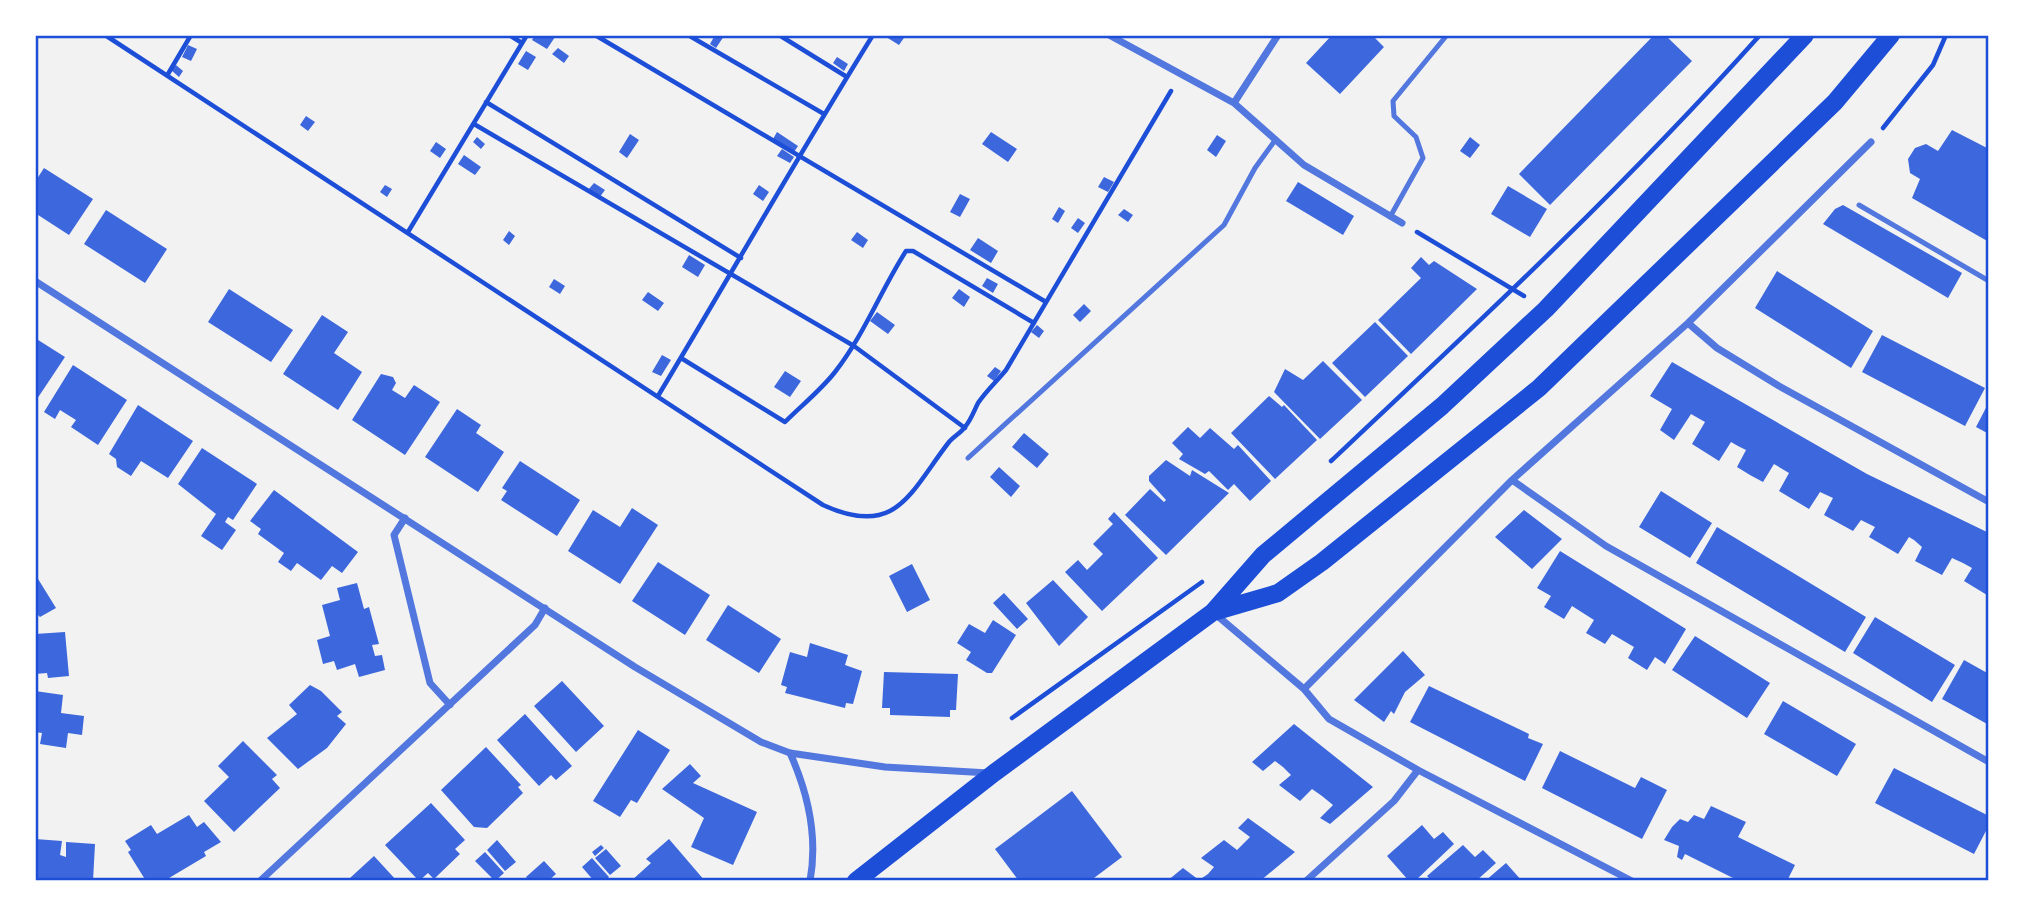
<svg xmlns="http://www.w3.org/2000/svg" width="2024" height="916" viewBox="0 0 2024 916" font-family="'Exo 2',sans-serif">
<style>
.building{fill:#3d67dc}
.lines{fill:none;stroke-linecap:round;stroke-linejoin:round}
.path{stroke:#1d4ed8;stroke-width:4.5}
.service{stroke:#5277de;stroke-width:5}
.minor{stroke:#5277de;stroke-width:7}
.primary{stroke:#1d4ed8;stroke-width:18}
.neatline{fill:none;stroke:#1d4ed8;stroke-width:2.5}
</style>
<rect width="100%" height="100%" fill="#f2f2f2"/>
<path class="building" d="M535,35H551L555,37L547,49L532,40Z
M715,35L724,36L716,48L710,44Z
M883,35H906L899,45Z
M1332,35H1372L1384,47L1340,94L1306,63Z
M1654,35H1665L1692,61L1550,205L1519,174Z
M188,45L197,49L191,61L182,57Z
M558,48L569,56L564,63L552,54Z
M526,51L536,57L528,70L518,64Z
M837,57L848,64L844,71L833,63Z
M176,65L183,71L179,77L171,70Z
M306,116L315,122L308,131L300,125Z
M1952,130L1989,149V242L1912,198L1920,179L1910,173L1908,159L1915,148L1926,144L1938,151Z
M777,132L798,146L794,152L773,139Z
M991,132L1017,149L1008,162L982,144Z
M630,134L639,140L627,158L619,152Z
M1217,135L1226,141L1216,157L1207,150Z
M477,137L485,144L481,149L473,142Z
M1470,137L1480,145L1470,158L1460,151Z
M436,142L446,149L440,158L430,151Z
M782,149L794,157L790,163L777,156Z
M464,155L481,167L475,175L458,164Z
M44,168L93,199L69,235L35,213V182Z
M1104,177L1114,182L1108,192L1098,187Z
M1298,182L1354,216L1343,235L1286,201Z
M594,183L605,190L599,198L588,190Z
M385,185L392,189L387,197L380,192Z
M759,185L769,192L763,201L753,194Z
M1508,186L1547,209L1530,237L1491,214Z
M960,194L970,199L960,217L950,212Z
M1843,205L1962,273L1948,298L1823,224L1835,209Z
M1059,207L1065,211L1058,223L1052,219Z
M1124,209L1133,215L1128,222L1118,215Z
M106,210L167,249L145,283L84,244Z
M1078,218L1085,223L1078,233L1071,228Z
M509,231L515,236L509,245L503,240Z
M857,232L868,240L863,248L851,240Z
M978,238L998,251L991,263L970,250Z
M689,255L705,265L698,277L682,267Z
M1421,257L1429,265L1434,261L1477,289L1411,354L1378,320L1421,278L1411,268Z
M1777,271L1873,331L1851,368L1755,308Z
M987,278L998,284L993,293L982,286Z
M554,279L565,286L560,294L549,287Z
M229,289L293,330L271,362L208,322Z
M959,289L970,297L964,307L952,298Z
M648,292L664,303L658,311L642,300Z
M1084,304L1091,311L1080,322L1073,315Z
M877,312L895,325L888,334L870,321Z
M322,315L348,332L334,353L362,372L338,410L283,374Z
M1375,322L1408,356L1365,397L1332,363Z
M1037,325L1044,331L1039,338L1031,332Z
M1882,335L1985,388L1965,426L1862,372Z
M35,338L65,357L35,402Z
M662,355L671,360L661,376L652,372Z
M1323,361L1362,400L1320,439L1274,392L1285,369L1303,380Z
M1672,362L1867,474L1989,533L1987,595L1964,581L1972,568L1963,563L1952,558L1942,575L1915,561L1922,547L1914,540L1909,537L1898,554L1869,537L1875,527L1861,520L1853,531L1824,515L1833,498L1820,492L1809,509L1779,491L1789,473L1774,464L1763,482L1750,475L1737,467L1746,450L1738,446L1731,442L1719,461L1692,444L1705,422L1691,414L1674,440L1660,430L1672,409L1650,396Z
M73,365L127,400L98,445L71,427L76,420L60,410L55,419L44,412Z
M995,367L1001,371L994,381L987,376Z
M785,371L801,381L790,397L774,387Z
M381,374L393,377L396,383L392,390L405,398L414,385L440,402L405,455L352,420Z
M1269,396L1282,407L1284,405L1317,440L1275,479L1231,433Z
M1989,402V434L1976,427Z
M138,405L193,441L168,478L141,461L131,476L117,467L116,459L109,454Z
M457,409L481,425L476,433L504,452L478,492L425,457Z
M1188,427L1200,438L1210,428L1234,449L1238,445L1271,481L1250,501L1234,484L1228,490L1209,471L1205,474L1179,459L1183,454L1172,443Z
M1024,433L1049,454L1037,468L1012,447Z
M202,448L257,484L233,520L228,517L225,522L236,530L222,550L201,536L216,514L178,484Z
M1166,460L1190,476L1192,470L1229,493L1166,555L1125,515L1150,489L1164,502L1166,500L1149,481V476Z
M520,461L580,500L557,536L501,500L507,491L502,488Z
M999,467L1020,486L1011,497L990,477Z
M274,490L358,552L342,573L332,566L321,580L297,563L291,571L278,562L284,553L258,534L261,529L250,521Z
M1661,491L1712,523L1690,558L1639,527Z
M632,508L658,525L620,584L568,551L593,510L620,527Z
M1524,510L1562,539L1532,569L1495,537Z
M1114,512L1158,558L1102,611L1065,572L1078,560L1087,570L1103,554L1093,544L1113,524L1108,519Z
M1717,527L1866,617L1845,652L1696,563Z
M1560,551L1686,629L1665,664L1655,657L1647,670L1628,658L1634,647L1612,634L1605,644L1586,633L1594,620L1572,606L1564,619L1544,607L1551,596L1537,588Z
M658,562L710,595L685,635L632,601Z
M912,564L930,600L907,612L889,576Z
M35,574L56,608L40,617L35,612Z
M1053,580L1088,617L1059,646L1026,603Z
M357,583L364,609L369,607L379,644L372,645L375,656L382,655L385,670L359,677L355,664L337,670L334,661L323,664L317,640L330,636L322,605L340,600L337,588Z
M1004,593L1028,619L1017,629L993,603Z
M728,605L781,639L759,673L706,640Z
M1875,617L1955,665L1932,702L1853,653Z
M993,620L1016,635L992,673H987L966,660L971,652L957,643L969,624L985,633Z
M65,632L69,676L48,678L47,673L35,674V634Z
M1695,636L1770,683L1747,718L1672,670Z
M810,643L848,655L845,665L862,671L853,704L846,703L845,708L785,693L787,687L781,685L790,652L807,657Z
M1403,651L1425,675L1405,692L1394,714L1391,711L1384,722L1354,700Z
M1964,660L1989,674V725L1942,699Z
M884,672L958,674L956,710H950V717L890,715V708H882Z
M562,681L604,726L576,752L534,706Z
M310,685L321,691L342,712L337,716L346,724L327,748L298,769L267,738L297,714L289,705Z
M1429,686L1529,734L1528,738L1543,744L1525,781L1410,722Z
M35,691L63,695L61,713L84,716L82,735L68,733L66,748L40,744L42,733L35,732Z
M1783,701L1856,744L1837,776L1764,734Z
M525,714L572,766L556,780L551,775L539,786L497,740Z
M1294,724L1373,787L1330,824L1320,818L1333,805L1322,796L1312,789L1300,801L1279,785L1291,775L1283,767L1275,761L1263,771L1252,762Z
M638,730L670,750L637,803L631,800L620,817L593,801Z
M243,741L277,775L272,779L280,788L234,832L204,801L229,777L218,766Z
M486,747L521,785L518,787L523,793L487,828L474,827L441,790Z
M1560,751L1635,788L1641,777L1667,790L1642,839L1542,788Z
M690,764L701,776L693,783L757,812L733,865L691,847L704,818L662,789Z
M1894,768L1989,816V825L1974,854L1875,803Z
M1072,791L1122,857L1090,881H1019L995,849Z
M431,803L465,840L455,849L460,854L434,879L428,873L419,881L385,845Z
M1711,806L1746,822L1738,837L1795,865L1787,881H1739L1685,854L1682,860L1677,857L1679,846L1664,840L1672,827L1680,819L1688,822L1694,815L1704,819Z
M189,815L197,827L204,822L221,842L204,852L206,856L164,881H146L128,852L131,850L125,841L151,825L157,834Z
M1248,818L1295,852L1260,881H1167L1183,868L1199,880L1208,874L1214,867L1201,858L1224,840L1237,850L1250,837L1238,828Z
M1422,825L1434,839L1443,832L1454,844L1415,881H1409L1387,856Z
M35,839L62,841L60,855L66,857V842L95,844L93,881H35Z
M669,839L705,881H631L651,863L646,859Z
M497,840L516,862L505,871L487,850Z
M601,845L604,848L595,856L592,852Z
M1463,845L1475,857L1483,850L1496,863L1476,881H1432L1427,876Z
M606,849L621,866L610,875L595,858Z
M485,852L504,873L495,881L475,861Z
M374,856L397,881H347L350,878Z
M592,858L609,877L605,881H594L582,867Z
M544,861L556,874L548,881H529L526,877Z
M1506,863L1522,881H1485Z"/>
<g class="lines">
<path class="path" d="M105,35L823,505C897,539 910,492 949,442C954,436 961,433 965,427C971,420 974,411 978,403C986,391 997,381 1006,370L1171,91
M509,35L522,43
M595,35L1046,302
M688,35L824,114
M779,35L847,77
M168,74L191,35
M486,102L741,258
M474,124L854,346L965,428
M1883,128L1933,65L1946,35
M408,232L527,35
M1417,232L1524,296
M681,358L785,422C801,406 821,390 835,372C864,335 881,290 906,251H913L1034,323
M658,396C730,276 799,154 873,35
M1331,461C1477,324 1626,185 1760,35
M1012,718L1202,582"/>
<path class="service" d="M1859,205L1989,281
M1390,217L1423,158L1416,137L1394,116L1393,101L1447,35
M968,458L1224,225L1255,168L1276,139"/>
<path class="minor" d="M1109,35L1234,103L1304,165L1402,223
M1234,103L1278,35
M35,281L635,667L761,742L790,753L885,767L989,773
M1688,323L1717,348L1779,386L1989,502
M1512,480L1606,546L1989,762
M405,518L394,535L430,683L450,705
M1214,613L1304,689L1329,719L1418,770L1632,881
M1304,689L1512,480L1688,323L1871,142
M790,753C808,793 818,837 810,881
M260,881L535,625L545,608
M1306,881L1394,801L1418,770"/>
<path class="primary" d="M1213,612L1278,593L1322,562L1539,388L1835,102L1891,35
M856,881L994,773L1213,612L1263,555L1442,406L1546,309L1805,35"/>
</g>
<rect width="2024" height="916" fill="none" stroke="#ffffff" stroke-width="74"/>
<rect x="37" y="37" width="1950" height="842" class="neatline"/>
</svg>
